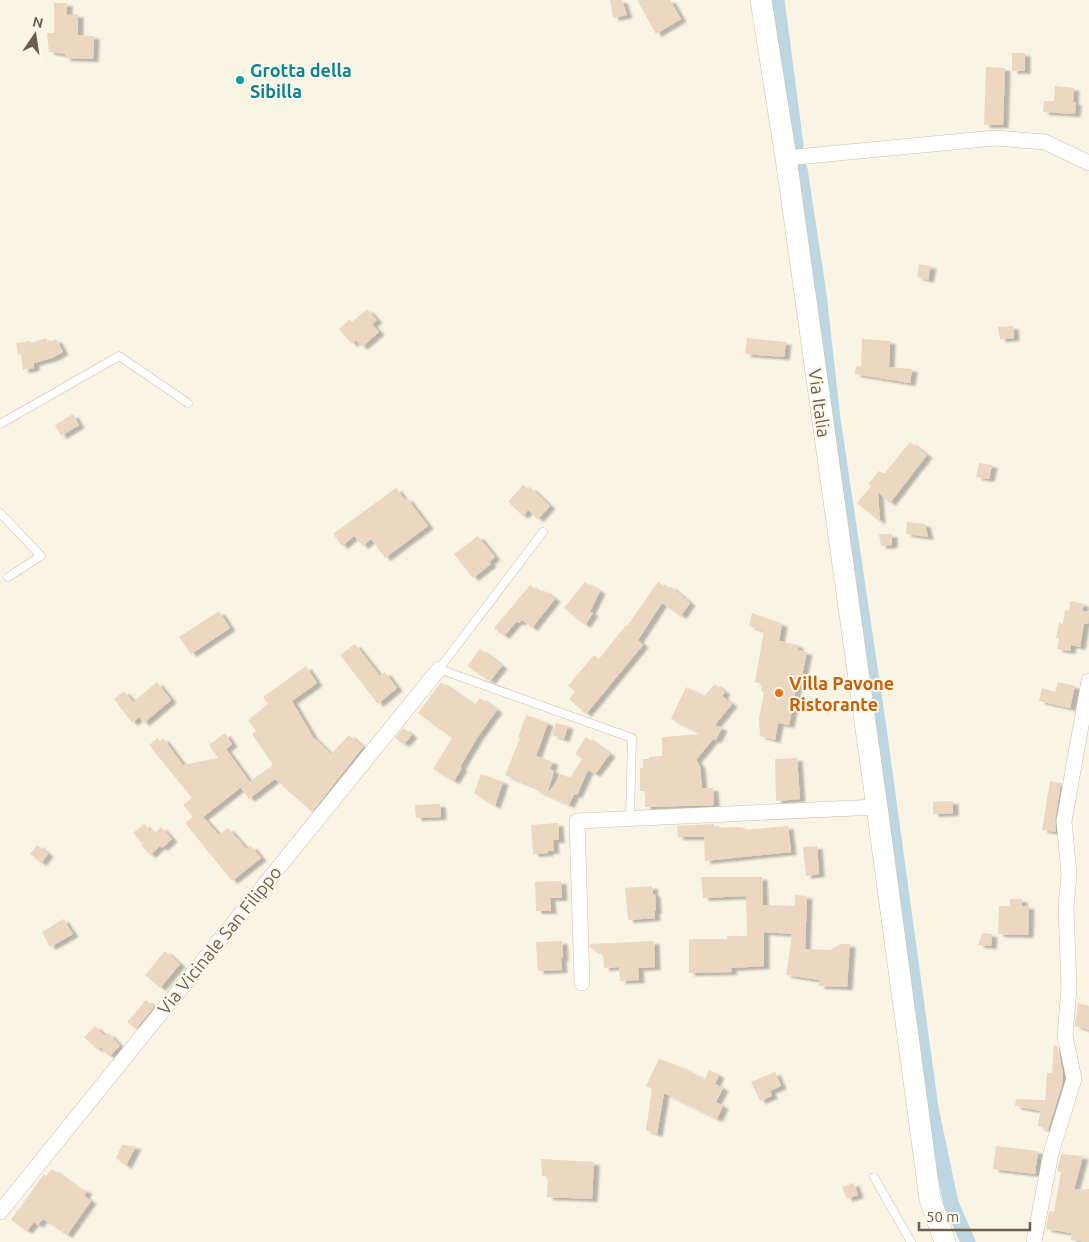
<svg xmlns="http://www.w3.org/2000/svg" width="1089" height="1242" viewBox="0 0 1089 1242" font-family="Ubuntu,sans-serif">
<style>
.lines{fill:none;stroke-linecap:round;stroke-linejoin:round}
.canal{stroke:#bcd7e1;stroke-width:15}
.building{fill:#ecd7c0;filter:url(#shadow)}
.lane-casing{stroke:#c9bdad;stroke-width:9}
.street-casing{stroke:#c9bdad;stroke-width:16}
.secondary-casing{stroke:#ccbeab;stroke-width:22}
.lane{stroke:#fff;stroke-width:8}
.street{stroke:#fff;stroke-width:15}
.secondary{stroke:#fff;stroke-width:21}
.culture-dot{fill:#0f9aa8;stroke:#fdf8eb;stroke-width:2}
.food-dot{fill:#e8710a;stroke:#fdf8eb;stroke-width:2}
.labels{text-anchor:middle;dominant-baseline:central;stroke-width:4;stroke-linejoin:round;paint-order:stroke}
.culture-label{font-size:18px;font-weight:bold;fill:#0d838f;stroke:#fdf8eb;text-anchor:start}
.street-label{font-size:18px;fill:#6f5e4d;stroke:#fdf8eb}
.food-label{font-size:18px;font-weight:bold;fill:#c56008;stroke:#fdf8eb;text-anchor:start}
</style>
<defs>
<filter id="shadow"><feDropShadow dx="5.5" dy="3" stdDeviation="1" flood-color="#0004"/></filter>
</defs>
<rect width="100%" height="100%" fill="#faf4e5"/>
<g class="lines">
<path class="canal" d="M777,0L796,145
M800,169L819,294L833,419L877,714L931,1108L951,1203L968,1242"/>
</g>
<path class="building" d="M610,0H622L627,15L613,18Z
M637,0H670L681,19L656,34Z
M54,3H67V15L78,14V35L94,36L93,59L65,58V54L49,52L47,33H54Z
M1012,53H1025V71H1012Z
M986,67L1005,68L1003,125H984Z
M1055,86L1074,88L1073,102H1076L1075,114L1043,112L1044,101H1054Z
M919,264L931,266L928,280L917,277Z
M367,309L377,320L372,324L379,332L362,347L356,340L352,344L339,329L350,319L352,322Z
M1013,326L1014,338L1000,339L998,327Z
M46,338L48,343L56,339L63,352L52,358L34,363V368L23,370L21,354L18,355L16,343L30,341L31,343Z
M747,338L786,342L784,357L745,354Z
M862,339L890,341L889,367L912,369L910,383L855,374L856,366H861Z
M73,414L79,425L61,436L55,425Z
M910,442L927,455L890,503L878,492L880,522L857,503L871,486L868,484L879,471L884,474Z
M979,463L992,465L989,479L976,477Z
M523,485L528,489L530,487L550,506L538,519L528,510L523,516L508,502Z
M396,488L405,500L407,498L428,526L385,558L371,539L363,546L354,536L342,546L333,534Z
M907,522L925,524L928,537L906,534Z
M879,534H892V545L881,546Z
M478,536L495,557L489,562L491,564L473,578L454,554Z
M585,582L600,591L590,612L593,613L585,625L564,608Z
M658,582L668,589L670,586L690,603L681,616L662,603L638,640L643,645L586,714L569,699L575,691L568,686L594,655L599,659L626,625L627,626Z
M530,585L540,593L543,590L555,599L532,628L522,620L519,623L517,621L504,636L494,628Z
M1070,601L1084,604L1082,611L1089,612V615L1088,624L1084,623L1080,647L1071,645L1070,651L1057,649L1059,639L1056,638L1059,623L1063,624L1065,610L1069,611Z
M219,611L230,628L191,654L179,637Z
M752,613L782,624L779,641L798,645L797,650L807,652L800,685L797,684L789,725L778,723L775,740L760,736L759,719L764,692L761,691L762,684L755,682L764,631L749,626Z
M355,644L380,676L385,672L397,688L378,704L340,655Z
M480,649L502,666L490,681L467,666Z
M306,666L317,683L292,701L313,737L331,754L349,735L363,747L312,812L275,779L249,799L241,788L273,765L252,734L256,731L248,720L268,704L263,697Z
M157,682L171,700L144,723L139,717L132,723L114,699L124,691L133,702Z
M441,682L474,705L480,698L497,710L477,738L460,767L462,768L454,781L433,769L452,738L418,713Z
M1058,682L1075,686L1070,708L1039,701L1042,688L1055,692Z
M715,684L725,692L722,696L732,704L715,725L722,728L716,740L713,739L696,760L700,766L702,788H713L714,805L645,807V791H640V768H643V759H649V757L662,756V737L702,734L671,719L686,687L704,696Z
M526,715L548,723L536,756L553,762L550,769L554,771L547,795L534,789L535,787L505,775L520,738H518Z
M556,723L568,726L564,739L552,735Z
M403,728L412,735L404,744L395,738Z
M225,733L232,744L226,749L249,781L203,817L219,835L228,828L243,845L247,849L251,846L261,858L232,881L185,823L193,817L183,805L192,798L149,745L158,738L160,741L163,738L183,765L218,758L209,745Z
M586,737L610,754L595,774L588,770L577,795L574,794L569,805L547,795L561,774L570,778L582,759L575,754Z
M797,758L800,799L776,801L775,759Z
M481,774L503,782L495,806L474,793Z
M1050,781L1061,783L1055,820L1056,832L1042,830Z
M953,801V813L933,814V802Z
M440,804L441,817L416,818L415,805Z
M558,823L559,840H553L554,851H548V853L533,854L531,825Z
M144,824L150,831L152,829L155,833L161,827L172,839L162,848L160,846L150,855L141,845L143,844L133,833Z
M714,824V828L737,827L745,828V830L788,826L791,852L705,861L704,837H678L677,826Z
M37,845L48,854L41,863L30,854Z
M817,846L819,874L806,876L803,847Z
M701,877H762L763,905L795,906V895L807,896L805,949L830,950L841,944H850L847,987L819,986L820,980L786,975L792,934L764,932V966L731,968L732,972L689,973V939H727V936H747L746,896L703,898Z
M561,881L562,898H550L551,911H536L535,882Z
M652,886L653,894H655L656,911H654L655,918L628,920L625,888Z
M1010,899H1022V906H1029L1028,935L998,934L999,906H1010Z
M63,919L73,934L50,947L42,932Z
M982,933L992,934L991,946L978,945Z
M562,941L563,958H561L562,970L538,971L536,942Z
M654,941L655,967L638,968L639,980L620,981L619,967L604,968L603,953L590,948V944Z
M165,951L180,964L160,988L145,975Z
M146,1000L154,1007L136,1029L127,1022Z
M1078,1003L1089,1006V1030L1075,1026Z
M95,1026L105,1036L108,1033L120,1046L109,1056L100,1047L97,1049L84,1037Z
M1054,1045L1057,1046L1063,1073L1062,1085L1048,1130L1038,1126L1040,1111L1015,1106L1016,1099L1045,1100L1047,1073H1052Z
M659,1059L676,1065L705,1079L709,1070L719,1075L715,1084L723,1088L716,1102L723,1106L717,1119L664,1093L657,1134L646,1130L652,1089L646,1086Z
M775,1072L781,1086L770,1091L772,1096L760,1101L751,1082Z
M122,1145L136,1146L126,1166L116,1158Z
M996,1146L1038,1151L1035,1174L993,1169Z
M1061,1154L1083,1156L1074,1190L1089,1189V1242L1071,1240L1072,1233L1046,1229L1049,1211L1054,1212L1061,1172L1057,1171Z
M541,1159L594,1162L592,1199L547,1197L548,1176H542Z
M52,1169L75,1186L87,1191L84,1196L91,1201L67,1235L43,1219L38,1225L34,1222L27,1231L11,1220L44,1174L46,1176Z
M854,1183L858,1195L847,1199L842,1187Z"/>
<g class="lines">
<g class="lane-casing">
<path id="lane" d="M0,424L119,356L188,403
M0,513L41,556L8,577
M543,532L439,669L632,738L630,817
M874,1177L911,1242"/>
</g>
<g class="street-casing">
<path id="street" d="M786,158L995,138L1045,142L1089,163
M582,983L577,821L877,807
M0,1212L439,669
M1034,1242L1051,1153L1074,1079L1065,1036L1069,988L1066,907L1069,874L1064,821L1089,681"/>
</g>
<g class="secondary-casing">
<path id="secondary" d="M761,0L786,158L877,807L930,1199L945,1242"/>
</g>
<use href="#lane" class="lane"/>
<use href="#street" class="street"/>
<use href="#secondary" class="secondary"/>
</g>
<circle class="culture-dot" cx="240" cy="80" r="5"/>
<circle class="food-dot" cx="779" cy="693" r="5"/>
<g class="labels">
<g class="culture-label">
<text x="250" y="70">Grotta della<tspan x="250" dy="21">Sibilla</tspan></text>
</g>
<g class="street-label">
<text transform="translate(820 403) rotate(82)">Via Italia</text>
<text transform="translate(219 940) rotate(-51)">Via Vicinale San Filippo</text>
</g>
<g class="food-label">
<text x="789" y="683">Villa Pavone<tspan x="789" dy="21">Ristorante</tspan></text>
</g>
</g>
<g transform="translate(35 35) rotate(13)" stroke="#fdf8eb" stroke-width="4" paint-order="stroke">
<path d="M0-4L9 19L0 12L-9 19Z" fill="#6f5e4d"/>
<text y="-8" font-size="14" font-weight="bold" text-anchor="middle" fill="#6f5e4d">N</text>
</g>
<path d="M919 1222v8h111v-8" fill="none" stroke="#6f5e4d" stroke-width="2.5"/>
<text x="926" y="1222" font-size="15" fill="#6f5e4d" stroke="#fdf8eb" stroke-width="4" paint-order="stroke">50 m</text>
</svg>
